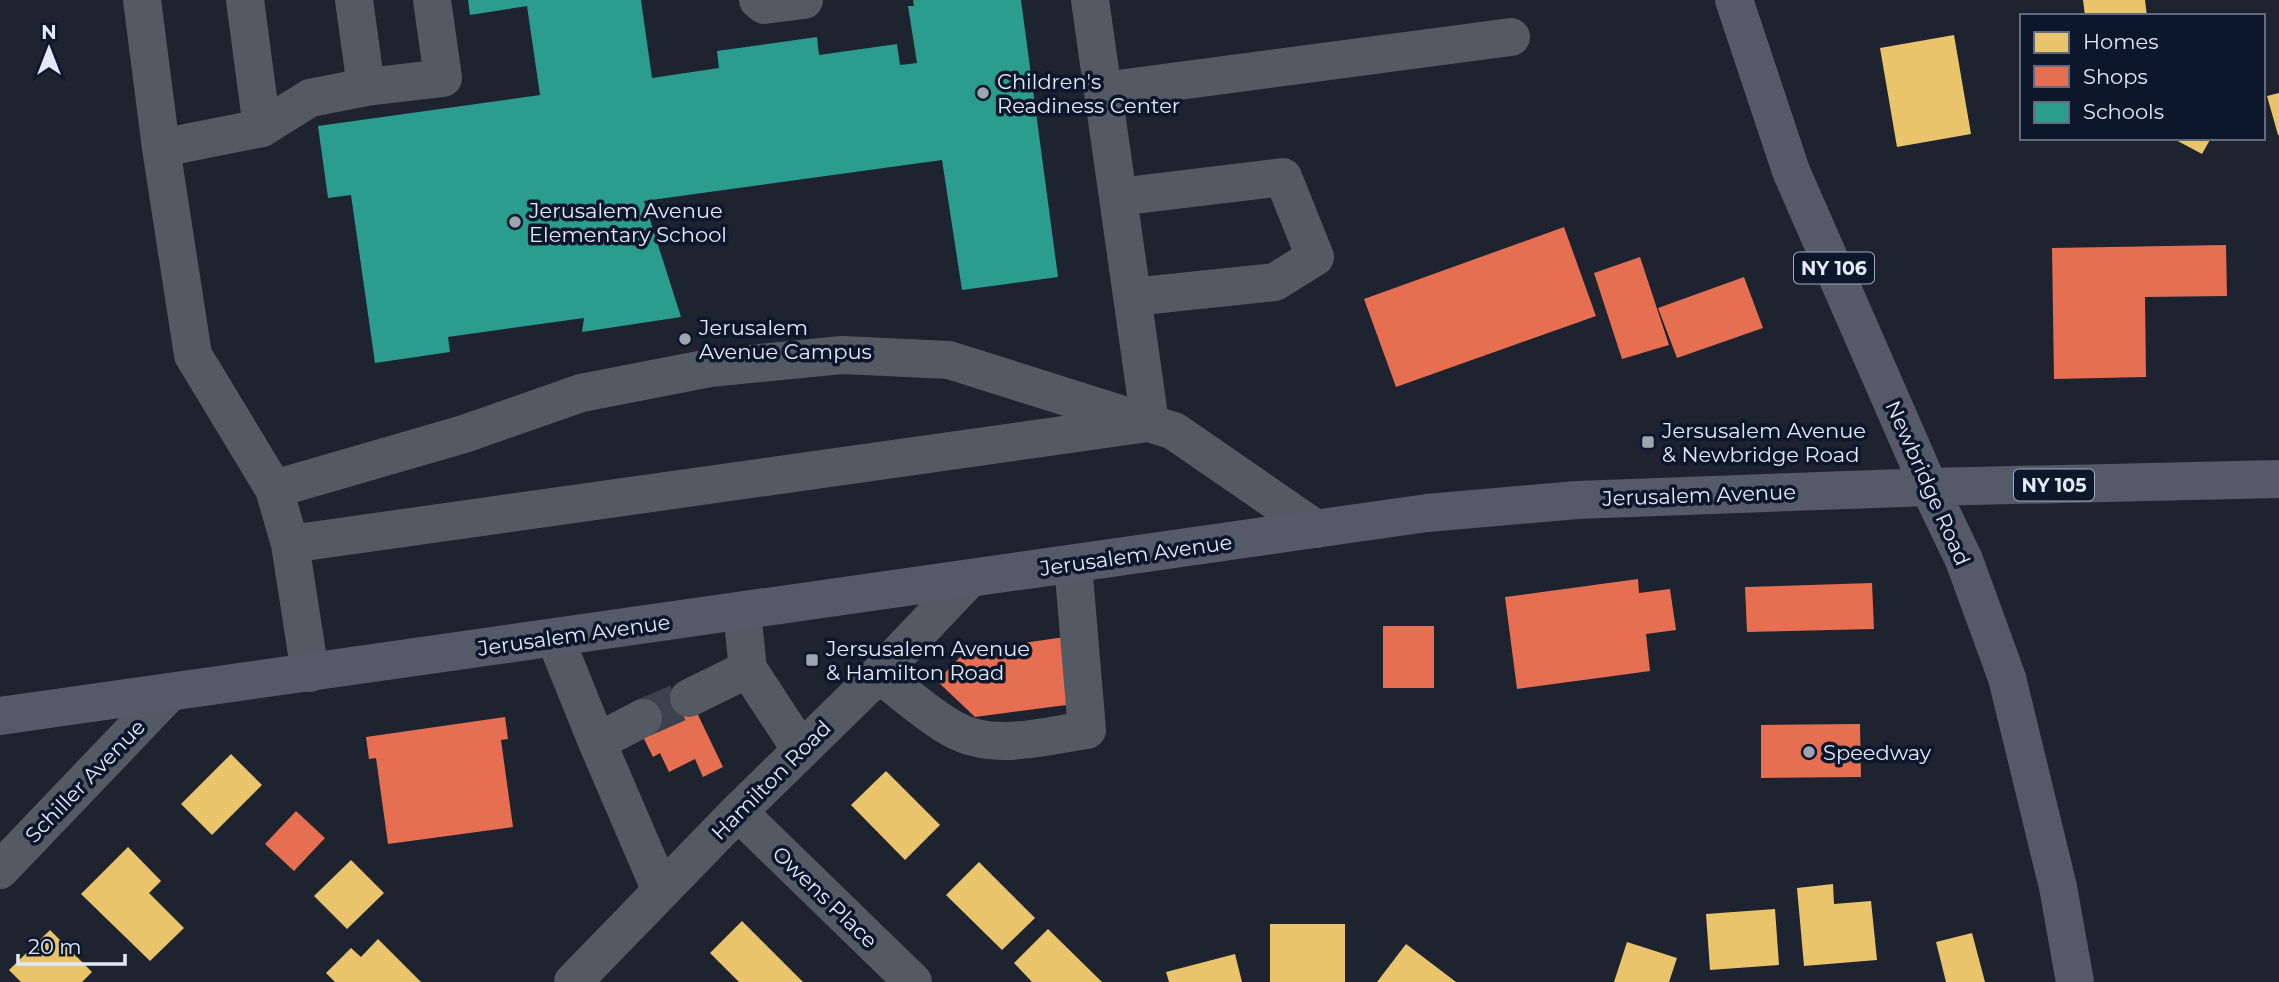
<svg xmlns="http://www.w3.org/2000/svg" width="2279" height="982" viewBox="0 0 2279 982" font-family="Montserrat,sans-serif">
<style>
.homes{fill:#e9c46a}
.shops{fill:#e76f51}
.schools{fill:#2a9d8f}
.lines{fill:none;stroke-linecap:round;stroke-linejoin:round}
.minor-tunnel{stroke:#3b414d;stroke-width:38;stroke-dasharray:38 19;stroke-linecap:butt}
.minor{stroke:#545a63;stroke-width:38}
.major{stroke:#545a67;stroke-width:38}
.poi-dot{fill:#9da4b2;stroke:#0c172c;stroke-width:2.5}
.labels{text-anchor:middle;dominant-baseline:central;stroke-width:7;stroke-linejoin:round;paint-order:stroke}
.shield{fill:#0c172c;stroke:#a2abbc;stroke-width:2}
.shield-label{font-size:19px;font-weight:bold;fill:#e2eaf9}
.poi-label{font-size:21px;fill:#e2eaf9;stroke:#0c172c;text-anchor:start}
.street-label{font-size:21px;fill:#e2eaf9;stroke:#0c172c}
</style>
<rect width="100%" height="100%" fill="#1d232f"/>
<path class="homes" d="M2083,0H2145L2147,16H2085Z
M1954,35L1971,134L1897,147L1880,48Z
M2279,93V135H2278L2267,96Z
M2172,138H2211L2202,154Z
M231,754L262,785L212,835L181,804Z
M886,771L940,825L905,860L851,805Z
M128,847L161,881L149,893L184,928L150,961L81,894Z
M351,860L384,893L347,929L314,896Z
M979,862L1035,918L1002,950L946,895Z
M1833,884L1834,904L1871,901L1877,960L1804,966L1797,888Z
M1775,909L1779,965L1710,970L1706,914Z
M742,921L803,982H739L710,953Z
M1270,924H1345V982H1270Z
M1048,929L1102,982H1032L1014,963Z
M50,930L92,972L82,982H21L9,970Z
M1972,933L1985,982H1946L1936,942Z
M378,939L421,982H335L326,973L351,948L361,957Z
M1627,942L1677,958L1669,982H1614Z
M1406,944L1456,982H1377Z
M1235,954L1242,982H1169L1166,972Z"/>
<path class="shops" d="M1564,227L1596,316L1396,387L1364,299Z
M2226,245L2227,296L2145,297L2146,377L2054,379L2052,248Z
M1640,257L1669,345L1622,359L1594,273Z
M1744,277L1763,328L1677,358L1658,308Z
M1638,579L1639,593L1670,589L1676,630L1646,634L1650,671L1517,689L1505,597Z
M1872,583L1874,629L1747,632L1745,587Z
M1383,626H1434V688H1383Z
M1065,637L1074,704L975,717L937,681L966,651Z
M686,690L723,767L703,777L695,759L669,772L660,753L653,757L643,737L640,712Z
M505,717L508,739L501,740L513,827L388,844L376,758L369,759L366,737Z
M1860,724L1861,777L1761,778V725Z
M296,811L325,838L294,871L265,844Z"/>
<path class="schools" d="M468,0H641L652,78L719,68L717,51L817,37L819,55L897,44L900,65L917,63L908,6H914L913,0H1021L1058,277L962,290L942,160L644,201L681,317L582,332L584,318L448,337L450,352L375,363L351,195L328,198L318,126L540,95L527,6L470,15Z"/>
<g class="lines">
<path class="minor-tunnel" d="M643,718L689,698"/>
<path class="minor" d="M142,0L161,148L193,355L274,489
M245,0L262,128
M758,0L764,5L804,0
M1090,0L1150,423
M366,87L443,78L432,0
M1103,91L1511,37
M161,148L262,128L310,98L366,87L354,0
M1118,197L1283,177L1315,257L1275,282L1132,297
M290,544L1141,424
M742,611L748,669L801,750
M555,638L597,742L661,891
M310,673L290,544L274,489L464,434L581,393L710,368L842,355L949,360L1174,431L1316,529
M879,674C901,691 930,717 953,729C994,752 1044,736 1087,730L1073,564
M689,698L748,669
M597,742L643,718
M738,812L913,982
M0,870L170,692
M573,982L738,812L879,674L969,579"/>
<path class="major" d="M1734,0L1791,171L1929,487L1964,560L2007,678L2058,887L2075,982
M0,716L1427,513L1577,500L1929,487L2279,479"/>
</g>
<g class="poi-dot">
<circle cx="983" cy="93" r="7"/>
<circle cx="515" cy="222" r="7"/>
<circle cx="685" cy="339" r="7"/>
<rect x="1641" y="435" width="14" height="14" rx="3.5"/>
<rect x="805" y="653" width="14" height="14" rx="3.5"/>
<circle cx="1809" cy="752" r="7"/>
</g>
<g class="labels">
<g class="shield">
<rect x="1794" y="252.5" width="80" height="31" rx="5"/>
<rect x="2014" y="469.5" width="80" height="31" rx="5"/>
</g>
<g class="shield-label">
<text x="1834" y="268">NY 106</text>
<text x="2054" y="485">NY 105</text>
</g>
<g class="poi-label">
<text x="997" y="81">Children's<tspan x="997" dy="24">Readiness Center</tspan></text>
<text x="529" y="210">Jerusalem Avenue<tspan x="529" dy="24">Elementary School</tspan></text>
<text x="699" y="327">Jerusalem<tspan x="699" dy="24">Avenue Campus</tspan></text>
<text x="1662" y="430">Jersusalem Avenue<tspan x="1662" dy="24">&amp; Newbridge Road</tspan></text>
<text x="826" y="648">Jersusalem Avenue<tspan x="826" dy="24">&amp; Hamilton Road</tspan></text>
<text x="1823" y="752">Speedway</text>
</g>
<g class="street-label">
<text transform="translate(1928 483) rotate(66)">Newbridge Road</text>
<text transform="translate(1699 495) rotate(-2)">Jerusalem Avenue</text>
<text transform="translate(1136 555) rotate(-8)">Jerusalem Avenue</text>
<text transform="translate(574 635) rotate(-8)">Jerusalem Avenue</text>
<text transform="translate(771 780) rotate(-45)">Hamilton Road</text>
<text transform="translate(85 781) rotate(-46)">Schiller Avenue</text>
<text transform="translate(825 897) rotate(44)">Owens Place</text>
</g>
</g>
<rect x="2020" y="14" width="245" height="126" fill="#0c172c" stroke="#626b7e" stroke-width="2"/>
<rect x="2034" y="32" width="35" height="21" fill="#e9c46a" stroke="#626b7e" stroke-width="2"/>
<text x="2083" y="49" font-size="21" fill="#e2eaf9">Homes</text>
<rect x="2034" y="66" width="35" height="21" fill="#e76f51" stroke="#626b7e" stroke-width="2"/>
<text x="2083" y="84" font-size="21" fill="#e2eaf9">Shops</text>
<rect x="2034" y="102" width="35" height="21" fill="#2a9d8f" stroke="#626b7e" stroke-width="2"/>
<text x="2083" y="119" font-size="21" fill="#e2eaf9">Schools</text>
<g transform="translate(49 49)" stroke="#0c172c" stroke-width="5" paint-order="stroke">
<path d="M0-5L12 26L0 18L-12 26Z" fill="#e2eaf9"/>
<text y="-10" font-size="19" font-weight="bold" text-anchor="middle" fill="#e2eaf9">N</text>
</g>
<path d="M18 954v10h107v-10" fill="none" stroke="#e2eaf9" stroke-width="3.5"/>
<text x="28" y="954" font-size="21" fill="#e2eaf9" stroke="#0c172c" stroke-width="5" paint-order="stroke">20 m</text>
</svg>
